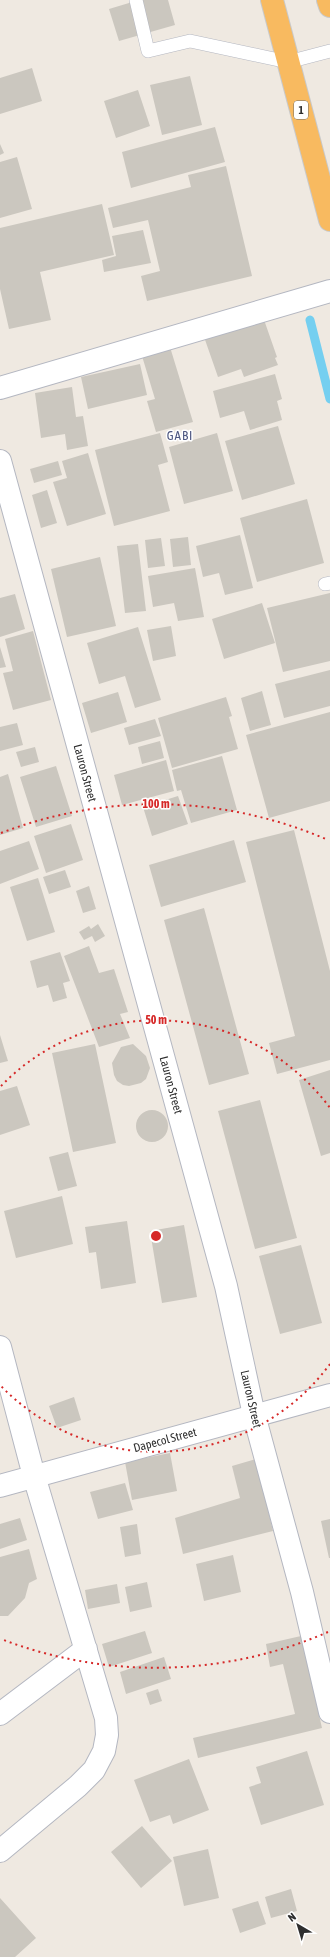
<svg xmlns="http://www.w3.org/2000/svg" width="330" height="1957" viewBox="0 0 330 1957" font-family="'Asap Condensed',sans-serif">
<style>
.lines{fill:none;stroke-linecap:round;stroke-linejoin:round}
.stream{stroke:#75cff0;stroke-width:9}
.building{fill:#cbc7bf}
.service-casing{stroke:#b4b7c1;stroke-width:14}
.minor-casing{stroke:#b4b7c1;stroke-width:24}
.tertiary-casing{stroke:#b4b7c1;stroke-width:24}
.trunk-casing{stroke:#c9c9c9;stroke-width:24}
.service{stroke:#fff;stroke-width:13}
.minor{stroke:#fff;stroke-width:22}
.tertiary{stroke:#fff;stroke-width:22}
.trunk{stroke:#f8ba60;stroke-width:22}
.ring{fill:none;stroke:#d62828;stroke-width:2;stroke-dasharray:2 4}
.labels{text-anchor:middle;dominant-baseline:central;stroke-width:3;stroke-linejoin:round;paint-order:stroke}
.shield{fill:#fff;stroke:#6d6d6d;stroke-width:1}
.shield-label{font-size:11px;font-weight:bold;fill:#2e2e2e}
.street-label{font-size:12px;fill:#2e2e2e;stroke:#fff}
.neighbourhood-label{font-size:13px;letter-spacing:1px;fill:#4d5680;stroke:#fff}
.centre{fill:#d62828;stroke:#fff;stroke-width:2}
.ring-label{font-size:12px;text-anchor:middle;font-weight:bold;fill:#d62828;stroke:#fff;stroke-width:3;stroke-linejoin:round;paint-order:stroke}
</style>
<rect width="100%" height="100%" fill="#efe9e1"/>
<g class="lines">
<path class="stream" d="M310,320L330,399"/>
</g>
<path class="building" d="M139,0H168L175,25L119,41L109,9Z
M32,68L42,101L0,114V78Z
M190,76L202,125L162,135L150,85Z
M138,90L150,126L116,138L104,101Z
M215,127L225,162L131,188L122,152Z
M0,144L4,153L0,155Z
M17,157L32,209L0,218V162Z
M226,166L252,276L147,301L141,276L160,271L148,220L113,228L108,208L191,187L188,175Z
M102,204L114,255L40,272L51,320L9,329L0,289V228Z
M143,230L151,263L104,272L102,260L116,256L112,236Z
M262,314L277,357L275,358L278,365L244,377L241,369L218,377L203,334Z
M170,347L193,422L156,432L147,401L155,399L142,356Z
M140,364L147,395L88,409L81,377Z
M275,374L282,399L277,401L282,420L250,430L244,411L220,418L213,391Z
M72,387L76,417L83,416L88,446L67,450L65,434L41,438L35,393Z
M278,426L295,484L242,500L225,441Z
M160,433L168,462L158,465L170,511L114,526L95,450Z
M217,433L233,491L184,504L169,447Z
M88,453L106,514L67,526L53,482L67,478L62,461Z
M58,461L62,475L34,483L30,469Z
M47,490L57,523L41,528L32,495Z
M307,499L324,563L257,582L240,518Z
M240,535L253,588L225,595L219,573L203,577L196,546Z
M188,537L191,565L173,567L170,539Z
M161,538L165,566L148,568L145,540Z
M138,544L146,611L125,613L117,546Z
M100,557L116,626L67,637L51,569Z
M195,568L204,617L178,621L174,603L153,607L148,576Z
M330,593V661L283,672L267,608Z
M15,594L25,629L0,637V598Z
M262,603L275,643L224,659L212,619Z
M171,626L176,656L153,661L147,630Z
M138,627L161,700L135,708L125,676L99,684L87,643Z
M33,631L51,700L13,710L3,673L13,671L5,639Z
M0,647L6,667L0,668Z
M330,670V706L284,718L275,684Z
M262,691L271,725L250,731L241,698Z
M118,692L127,722L91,733L82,703Z
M226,697L232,716L229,717L238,749L172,768L158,718Z
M330,712V801L269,818L246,735Z
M155,719L161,736L129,745L124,728Z
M17,723L23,745L0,751V727Z
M160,741L164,758L142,764L138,747Z
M35,747L39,762L21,767L16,752Z
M222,756L237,810L191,823L181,790L177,791L172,770Z
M166,760L174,791L122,805L114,775Z
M56,766L72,816L36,827L20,777Z
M8,774L23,828L0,835V777Z
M178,796L188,824L152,836L143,807Z
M71,824L83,860L46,873L34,836Z
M294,830L330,971V1060L277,1074L269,1043L295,1036L246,842Z
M234,840L246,882L161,907L149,865Z
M29,841L39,869L0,884V851Z
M65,870L71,887L49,894L43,877Z
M38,878L55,932L27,941L10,887Z
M89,886L96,909L83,913L76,891Z
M204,908L249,1074L209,1085L164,920Z
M98,924L105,936L95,942L92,936L84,940L79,932L89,926L91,929Z
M89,946L99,973L114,969L128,1012L120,1014L130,1038L99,1047L64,956Z
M60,952L70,981L63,983L67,998L53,1002L48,985L37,988L30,961Z
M0,1035L8,1061L0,1063Z
M95,1044L116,1143L73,1152L52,1053Z
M133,1044L146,1056L150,1068L146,1079L141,1083L129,1086L123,1085L117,1081L114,1075L112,1063L121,1047Z
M330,1070V1153L321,1156L299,1080Z
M17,1086L30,1125L0,1135V1091Z
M260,1100L297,1238L255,1249L218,1111Z
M136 1126a16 16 0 1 1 32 0a16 16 0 1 1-32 0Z
M68,1152L77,1186L58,1191L49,1157Z
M62,1196L73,1244L16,1258L4,1211Z
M127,1221L136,1283L101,1289L96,1252L89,1253L85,1227Z
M184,1225L197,1297L162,1303L150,1231Z
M301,1245L322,1323L280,1334L259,1256Z
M74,1397L81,1420L57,1428L49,1406Z
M170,1453L177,1491L132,1500L125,1462Z
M256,1459L273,1531L183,1554L175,1518L240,1498L232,1466Z
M125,1483L133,1510L98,1519L90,1492Z
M20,1518L27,1540L0,1549V1524Z
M330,1519V1558H329L321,1521Z
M137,1524L141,1554L125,1557L120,1527Z
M29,1549L37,1579L29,1583L25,1598L8,1616H0V1557Z
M233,1555L241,1592L204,1601L196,1564Z
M147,1582L152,1607L130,1612L125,1587Z
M117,1584L120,1603L88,1609L85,1590Z
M145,1631L152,1653L109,1667L102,1644Z
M301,1636L322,1728L198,1758L193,1738L295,1714L283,1664L270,1667L266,1644Z
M164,1657L171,1679L126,1694L120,1672Z
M158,1689L162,1701L150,1705L146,1693Z
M307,1751L324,1805L261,1825L249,1787L261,1783L256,1767Z
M189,1759L209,1810L173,1824L170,1815L150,1822L134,1780Z
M142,1826L172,1861L141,1888L111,1852Z
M208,1849L219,1898L184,1906L173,1857Z
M291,1889L297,1911L271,1918L265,1897Z
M0,1898L36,1938L15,1957H0Z
M258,1901L266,1924L240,1933L232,1909Z"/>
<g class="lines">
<g class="service-casing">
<path id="service" d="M136,0L148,51L190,41L288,62L330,51
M325,584L330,583"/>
</g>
<g class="minor-casing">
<path id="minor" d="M0,388L330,291
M0,1347L34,1476L106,1718L107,1735L104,1751L94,1770L78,1786L0,1851
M0,1486L330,1395
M0,1714L86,1649"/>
</g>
<g class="tertiary-casing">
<path id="tertiary" d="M0,461L226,1286L254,1415L302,1592L330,1712"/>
</g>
<g class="trunk-casing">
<path id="trunk" d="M272,0L330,220
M328,0L330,6"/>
</g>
<use href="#service" class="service"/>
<use href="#minor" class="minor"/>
<use href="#tertiary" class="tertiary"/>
<use href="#trunk" class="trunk"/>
</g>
<g class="ring">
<path d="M330 1364A216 216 0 0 1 1 1386M1 1086A216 216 0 0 1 330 1108"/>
<path d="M328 1632A432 432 0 0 1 1 1639M1 833A432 432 0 0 1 328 840"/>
</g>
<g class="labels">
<rect class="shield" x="294" y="101" width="14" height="18" rx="3"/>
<g class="shield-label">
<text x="301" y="110">1</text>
</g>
<g class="street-label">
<text transform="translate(85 773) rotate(75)">Lauron Street</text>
<text transform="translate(171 1085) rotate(75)">Lauron Street</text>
<text transform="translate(251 1399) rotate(77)">Lauron Street</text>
<text transform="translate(165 1440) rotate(-15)">Dapecol Street</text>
</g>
<g class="neighbourhood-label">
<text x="180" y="435">GABI</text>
</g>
</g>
<circle cx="156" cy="1236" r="6" class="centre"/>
<g class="ring-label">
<text x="156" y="808">100 m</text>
<text x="156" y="1024">50 m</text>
</g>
<g transform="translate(298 1925) rotate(322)" stroke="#ffffff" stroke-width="3" paint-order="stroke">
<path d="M0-3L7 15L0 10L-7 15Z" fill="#2e2e2e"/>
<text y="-6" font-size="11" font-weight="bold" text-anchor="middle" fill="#2e2e2e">N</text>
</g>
</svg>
